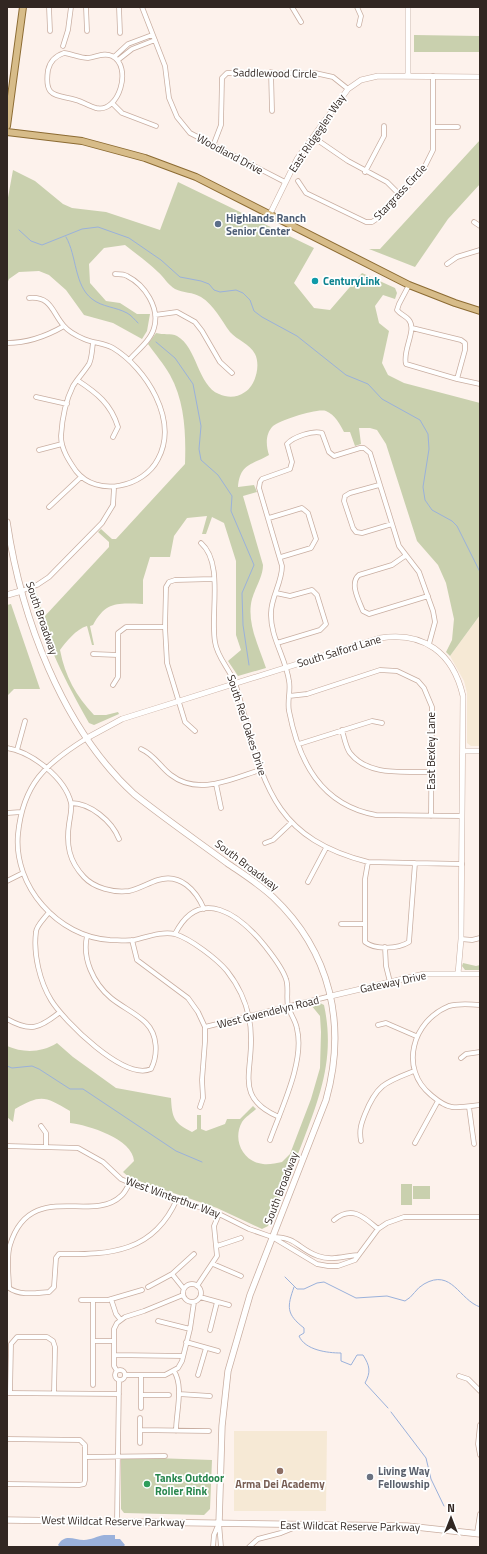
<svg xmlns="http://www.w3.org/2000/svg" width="487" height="1554" viewBox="0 0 487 1554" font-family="'Titillium Web',sans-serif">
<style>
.education{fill:#f6e9d5}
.green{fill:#c9d0ae}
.water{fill:#9ab1db}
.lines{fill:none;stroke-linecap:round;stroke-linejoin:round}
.stream{stroke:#9ab1db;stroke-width:1}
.minor-casing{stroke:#c9aea1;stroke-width:5.5}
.tertiary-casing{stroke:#c9aea1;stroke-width:6}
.secondary-casing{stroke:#c9aea1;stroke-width:7}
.primary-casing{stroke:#8c6b32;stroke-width:8}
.minor{stroke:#fff;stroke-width:4}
.tertiary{stroke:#fff;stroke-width:5}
.secondary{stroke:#fff;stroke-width:5.5}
.primary{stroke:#d7bc89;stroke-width:6}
.service-dot{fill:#5c6f8a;stroke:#fff;stroke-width:1.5}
.culture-dot{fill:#0f9aa8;stroke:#fff;stroke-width:1.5}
.education-dot{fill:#8d6e63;stroke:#fff;stroke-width:1.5}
.worship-dot{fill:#6b7280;stroke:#fff;stroke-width:1.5}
.leisure-dot{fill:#2e9e5b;stroke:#fff;stroke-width:1.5}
.labels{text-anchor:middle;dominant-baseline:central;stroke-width:3.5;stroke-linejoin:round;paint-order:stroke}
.street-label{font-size:11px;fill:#322722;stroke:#fff}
.service-label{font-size:11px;font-weight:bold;fill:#4e5e75;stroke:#fff;text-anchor:start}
.culture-label{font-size:11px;font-weight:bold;fill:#0d838f;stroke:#fff;text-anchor:start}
.worship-label{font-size:11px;font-weight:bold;fill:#5b616d;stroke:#fff;text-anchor:start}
.leisure-label{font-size:11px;font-weight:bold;fill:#27864d;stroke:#fff;text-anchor:start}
.education-label{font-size:11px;font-weight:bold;fill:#785e54;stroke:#fff}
</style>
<rect width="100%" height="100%" fill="#fdf2ec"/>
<path class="education" d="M480,615V746H471L467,743V693L464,681L450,656Z
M234,1431H327L326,1511H234Z"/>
<path class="green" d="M414,35L480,36V52H414Z
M480,140V184L448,219L415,267L369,249H380Z
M13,170L35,181L63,204L72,208L106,212L160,230L178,182L314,248L294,283L314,308L330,310L362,273L395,288L397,293L395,299L383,295L375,306L379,323L389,331L382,363L388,375L404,383L480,403V615L450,656L446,652L452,640L454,619L446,583L438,565L417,541L386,444L377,430L370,428H359L361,444L355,446L350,432H344C340,424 335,415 326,411C317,408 281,420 273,426C265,434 266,446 269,455C252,465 240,463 238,487L254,485L257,492L243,496L263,565C263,577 255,588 252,599C246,622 259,647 266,668L238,676L228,661L241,650L236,635V561L224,523L212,517L206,534H202L207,516L187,518L174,536L170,557H150L143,580V604C118,603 106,601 93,625L90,626L94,645H92L87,626C76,629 66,642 60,650C65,676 76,696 94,715H106L118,712L119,714L94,725L89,723C65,680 46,644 33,595L36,591L44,617L109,547V542L98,532L101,529L112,539H116L185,464C186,434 185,402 170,375C164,364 155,354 148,344L156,333C163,335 171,333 177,336C197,347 198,386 219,394C228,398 236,398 245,392C255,386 261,366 255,354C250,344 237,340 230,332C221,320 214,305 201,297C193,292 183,293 175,289C168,285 164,277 158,272C148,262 136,254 125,245L104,248L89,264L90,283L106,301L120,303L137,314H150L147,331L142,339L113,323L84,315L66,290L49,275L39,271L19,272L9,279L7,284V203Z
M11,604L40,689H14L7,696V605Z
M463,963L476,966L480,965V970H465L462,966Z
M320,1003L324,1005C335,1056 321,1094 303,1141C292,1170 280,1198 268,1226L262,1229L217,1208L130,1178L123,1172L134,1161C133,1139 88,1125 70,1123V1111C45,1096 41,1094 15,1109L13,1122L7,1117V1046C23,1053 41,1053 57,1043L73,1057L116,1088L171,1098C172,1118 174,1123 192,1132L197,1129V1115H201V1129L206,1131L225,1124L227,1119H240L253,1106L256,1109C252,1113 245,1117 242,1122C232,1140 243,1162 263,1164C269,1165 276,1163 282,1162L290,1154L311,1099L320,1068L321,1032L320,1016L311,1005Z
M401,1184H412V1205H401Z
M413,1186H430V1199H413Z
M155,1458L212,1460L210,1509L204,1515L124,1513L121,1509V1459Z"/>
<path class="water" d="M104,1535H115V1539H120L125,1545L123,1547H60L58,1545C65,1533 74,1540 84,1540C91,1540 97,1536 104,1535Z"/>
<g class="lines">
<path class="stream" d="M19,230L31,241L42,245L82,229L98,227L129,238L161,260L180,277L201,281L209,284L214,290L220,292L236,290L243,293L250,300L254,311L262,317L297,336L346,375L368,384L382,399L420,420L428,434L429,449L423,487L425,500L432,510L452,521L457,526L480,572
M66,237C77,256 74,285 92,299C102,307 116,307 127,313C131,315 135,320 138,323
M156,342L175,358L193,384L201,426L199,449L201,460L218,475L232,496L231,511L254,565L242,593L243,625L249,665
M7,1066L12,1068L32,1066L39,1069L70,1089H83L176,1151L202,1162
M285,1277L297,1289H304L317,1283L324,1282L356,1298L387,1296L405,1301C413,1297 416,1288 424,1284C452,1268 459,1300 480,1307
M294,1287C287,1307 286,1314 304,1328V1333L299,1336C305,1350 327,1353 341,1353V1361L351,1365L357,1355H363C370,1366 371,1372 365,1383L388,1408
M391,1412L426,1458L431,1479L444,1506"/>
<g class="minor-casing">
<path id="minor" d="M49,7L50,31
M86,7L87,31
M119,7L120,33
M142,7L165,66L169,98L177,117L190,133L285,182
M292,7L301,22
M357,7L361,16L359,25
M63,46L68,30L71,7
M64,53C72,54 80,58 88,58C97,57 104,52 112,56C133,66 119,114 96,108C89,106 83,102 76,100C55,94 44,98 48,70C50,61 55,56 64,53Z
M114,57L128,44L152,35
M118,60L132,49L155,40
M271,72L272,111
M112,103L122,113L156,126
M433,127H458
M313,137L348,161L387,182L399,194
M213,146L221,125L222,78L227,73H315L333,77L348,89
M365,172L384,136V126
M298,181L306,193L366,222H372L378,218L423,170L433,150V76
M474,222L480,226
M447,264L457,257L480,250
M115,274C119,274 124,274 127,276C145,285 160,308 154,328C151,340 137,351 129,360
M409,285L399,304L397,310C401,315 406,316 409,320C417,330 402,351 406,364L457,379L480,384
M29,298C52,296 52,313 64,326C69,332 77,336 84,339C93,343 105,343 113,348C146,368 179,420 158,459C144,487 97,498 76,471C69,461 61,449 61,436C62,420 66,400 73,386C78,378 84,372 89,364C92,358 92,349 93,343
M155,315L177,312L195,322L202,331L220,362L232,373
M412,328L461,340L465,343V350L457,379
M7,343C28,343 45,337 64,326
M77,380C97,393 111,404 118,427L113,437
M36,397L67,404
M39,450L62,444
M379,485L350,493L345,496L344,501L353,528L356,532L362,533L392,524
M49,507L81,477
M269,518L302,508L308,513L316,539L311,548L281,557
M201,543C224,563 210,614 215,642C217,658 231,670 236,686C263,774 265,836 368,862L462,864
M405,556L392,565L359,575C349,583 359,601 363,611L369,614L428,596
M21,591L37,585L49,577L102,523L113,505L114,488
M276,593L290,596L312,590L317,595L326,624L320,630L277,643
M429,644L435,622L433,611L419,572L399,546L370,453L364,448H360L334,456L329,452L322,433C313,430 293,437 287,444L292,462L290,469L262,479L260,482L259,488L282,566C282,583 271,597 271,613C270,637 286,658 289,681C291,690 287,701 289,711C299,762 321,805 376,815L461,816
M93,654L118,655
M113,685L118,677V633L126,627H165
M289,696L307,694L380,670L397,671L418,681L424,688L432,707L431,816
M342,730C344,737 346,748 350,753C369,777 404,771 431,772
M195,731L185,722L167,663L165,627L166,587L169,582L175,580L213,579
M87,738C45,764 23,784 18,834C13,886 58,937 110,940C117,940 126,941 134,940C147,937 162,931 175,934C191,939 217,959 227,971C242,990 251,1014 251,1038C252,1074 235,1098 279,1117
M299,744L372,721L382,723
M7,748C32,752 65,778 71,803C72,810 70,817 69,824C66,845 69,861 84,877C94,888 114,893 129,891C139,889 148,883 158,880C180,873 196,890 204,909
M141,749C155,755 160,767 171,775C198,796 231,779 260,770
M17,750L25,721
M216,784L221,808
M71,803C90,803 112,821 119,839
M7,813L21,812
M265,843L273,840L291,823
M368,862L365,879V942C375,950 398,949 409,942L415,863
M7,881L23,873
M308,882L326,848
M49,912C45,918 36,926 36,932C33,954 40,982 51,1000C64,1021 124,1081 151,1069C158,1055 158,1035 146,1023C136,1013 122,1007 111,998C93,983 82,958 87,936
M341,924H364
M175,934C200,885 240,915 265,946C272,955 282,967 286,979C289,987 286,998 288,1006C290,1014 296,1021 297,1029C305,1061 281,1109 270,1140
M461,939L472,940L480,938
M132,940L137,960L188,998L198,1012L205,1027V1041L202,1080L203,1098L200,1107
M385,947L386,966L390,982
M480,1005C470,1004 459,1003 449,1006C412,1021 399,1069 431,1095C437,1100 444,1106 452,1107C461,1108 471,1106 480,1105
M7,1019C30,1032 39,1029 60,1012
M378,1025L386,1023L416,1036
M205,1027L331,996
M461,1058L466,1054L480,1052
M469,1107L474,1144
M41,1126L46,1133V1147
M361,1141C359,1130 361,1124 365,1114C377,1084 386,1082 414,1071
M415,1143L438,1101
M7,1146L78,1148L103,1162L121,1179L130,1183L219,1214L249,1229L272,1237L317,1264L328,1266H338L355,1260L378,1229L387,1223L404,1217H480
M130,1183C127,1187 125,1193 121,1196C92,1224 30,1179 10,1245C6,1258 9,1275 9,1288C20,1296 36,1293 49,1292L54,1287L56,1258L59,1254C111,1255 154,1252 177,1199
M334,1220C352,1205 364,1217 378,1229
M273,1237C297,1237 298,1249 318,1256C332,1261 344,1256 358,1255
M217,1246L241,1238
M213,1264L241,1276
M172,1274L184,1289
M183 1293a9 9 0 1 1 18 0a9 9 0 1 1-18 0Z
M197,1286L217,1256L214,1226L219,1214
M148,1287L172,1274L194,1254
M200,1297L229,1305
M111,1299L116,1314L120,1319
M81,1300H108L142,1290
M158,1321L190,1329
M210,1330L217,1302
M93,1341H114
M186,1342L218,1351
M114,1355L183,1356
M115 1375a5 5 0 1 1 10 0a5 5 0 1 1-10 0Z
M117,1371L114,1366V1329L117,1323L125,1317L144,1311L183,1295
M174,1371C184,1387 176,1412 176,1431
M125,1375H165L178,1368L182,1361L190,1329L194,1302
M198,1375L206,1348
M459,1376L468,1379L480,1391
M93,1385V1300
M7,1393L119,1394
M10,1393L11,1344L17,1337H47L53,1341L55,1347L54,1393
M179,1394L210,1396
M141,1395H169
M141,1408V1375
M480,1425L478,1444L480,1455
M140,1430L209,1431
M7,1439L80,1440L85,1445V1480L84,1484L79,1485L7,1484
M140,1443V1418
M86,1457L165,1456
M117,1522L119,1380
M219,1523L221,1547
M477,1533L480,1514
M213,1547L214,1535L219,1523
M249,1547L258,1539L281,1533L301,1525"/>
</g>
<g class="tertiary-casing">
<path id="tertiary" d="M408,7V75
M270,214L297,159L348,89L361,80L378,76L480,77
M87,738L122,719L380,638C424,631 453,653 463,696L461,939L458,974
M463,751H480
M331,996L424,974H480"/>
</g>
<g class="secondary-casing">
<path id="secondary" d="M7,522C21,617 62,728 134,794C164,818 196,840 227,863C243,874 259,884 273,897C331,952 347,1025 326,1100L250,1295L228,1371L222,1426L219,1523
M7,595L21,591
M7,1520L407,1526L480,1534"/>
</g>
<g class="primary-casing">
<path id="primary" d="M7,126L23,7
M7,132L82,141L145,158L196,177L409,285L455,303L480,311"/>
</g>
<use href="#minor" class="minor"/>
<use href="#tertiary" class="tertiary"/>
<use href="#secondary" class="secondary"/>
<use href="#primary" class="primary"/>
</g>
<circle class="service-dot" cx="218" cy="224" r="4"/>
<circle class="culture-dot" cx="315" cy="281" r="4"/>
<circle class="education-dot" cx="280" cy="1471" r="4"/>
<circle class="worship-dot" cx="370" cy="1477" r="4"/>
<circle class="leisure-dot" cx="147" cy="1484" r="4"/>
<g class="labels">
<g class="street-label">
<text transform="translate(275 73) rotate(1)">Saddlewood Circle</text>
<text transform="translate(317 133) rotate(-56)">East Ridgeglen Way</text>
<text transform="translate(230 154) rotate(28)">Woodland Drive</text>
<text transform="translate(400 192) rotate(-47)">Stargrass Circle</text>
<text transform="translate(42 618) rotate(71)">South Broadway</text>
<text transform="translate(339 651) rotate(-17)">South Salford Lane</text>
<text transform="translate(247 725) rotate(72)">South Red Oakes Drive</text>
<text transform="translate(431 751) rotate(-90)">East Bexley Lane</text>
<text transform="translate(247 865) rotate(37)">South Broadway</text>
<text transform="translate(393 982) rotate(-12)">Gateway Drive</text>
<text transform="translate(268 1012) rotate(-14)">West Gwendelyn Road</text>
<text transform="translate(281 1188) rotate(-69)">South Broadway</text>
<text transform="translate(173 1197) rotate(20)">West Winterthur Way</text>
<text transform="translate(113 1521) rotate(1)">West Wildcat Reserve Parkway</text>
<text transform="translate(350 1526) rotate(1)">East Wildcat Reserve Parkway</text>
</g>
<g class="service-label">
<text x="226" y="218">Highlands Ranch<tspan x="226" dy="13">Senior Center</tspan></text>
</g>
<g class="culture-label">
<text x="323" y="281">CenturyLink</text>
</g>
<g class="worship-label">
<text x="378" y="1471">Living Way<tspan x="378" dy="13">Fellowship</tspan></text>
</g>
<g class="leisure-label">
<text x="155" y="1478">Tanks Outdoor<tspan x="155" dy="13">Roller Rink</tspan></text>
</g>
<g class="education-label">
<text x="280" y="1484">Arma Dei Academy</text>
</g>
</g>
<rect width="487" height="1554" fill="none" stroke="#322722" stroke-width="16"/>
<g transform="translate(451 1518)" stroke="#ffffff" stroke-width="3" paint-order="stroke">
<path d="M0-3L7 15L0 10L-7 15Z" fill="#322722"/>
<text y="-6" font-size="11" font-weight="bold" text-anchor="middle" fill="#322722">N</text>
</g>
</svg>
